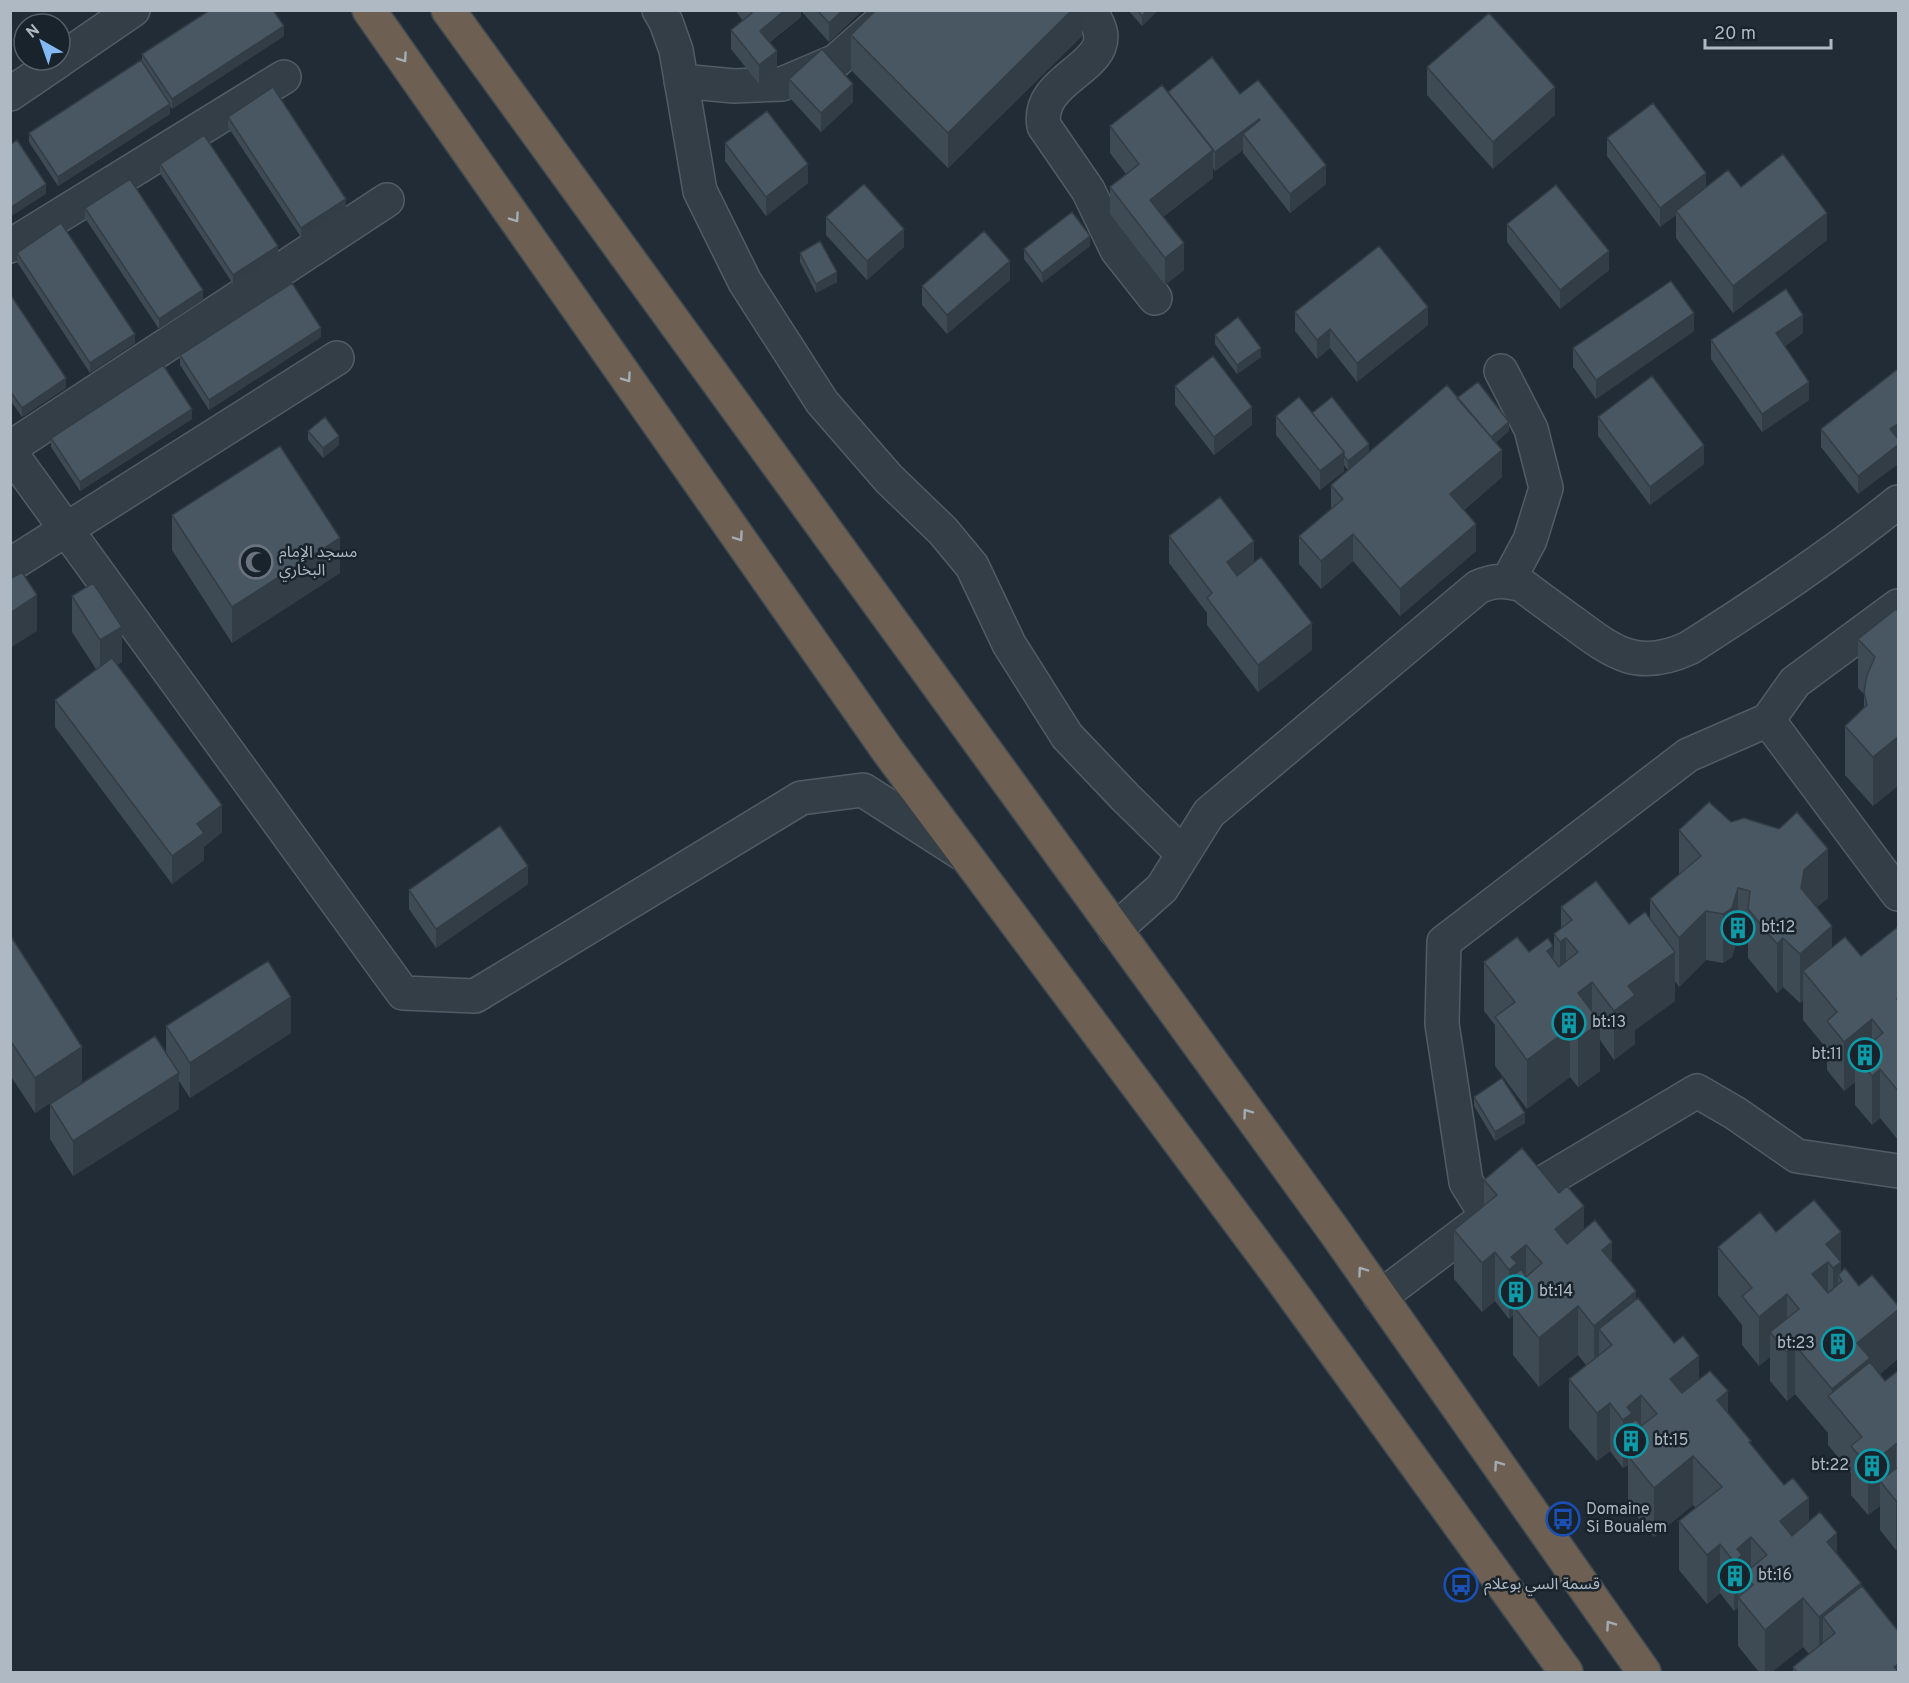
<svg xmlns="http://www.w3.org/2000/svg" width="1909" height="1683" viewBox="0 0 1909 1683" font-family="Overpass,'Noto Sans Arabic',sans-serif">
<style>
.lines{fill:none;stroke-linecap:round;stroke-linejoin:round}
.street-casing{stroke:#515c65;stroke-width:36}
.highway-casing{stroke:#3e4952;stroke-width:36}
.street{stroke:#343e47;stroke-width:33}
.highway{stroke:#6d5f51;stroke-width:33}
.wall{fill:#3f4b54}
.shaded-wall{fill:#333d45}
.building{fill:#495762;stroke:#333d45;stroke-width:1.5}
.oneway{stroke:#a4acb3}
.labels{text-anchor:middle;dominant-baseline:central;stroke-width:5;stroke-linejoin:round;paint-order:stroke}
.poi-label{font-size:16px;fill:#aeb9c4;stroke:#19232b;text-anchor:start}
</style>
<rect width="100%" height="100%" fill="#212c36"/>
<g class="lines">
<g class="street-casing">
<path id="street" d="M659,10L666,22L676,50L700,191L745,282L822,402L889,479L943,531L972,566L1009,644L1067,736L1125,797L1183,854
M1088,10C1136,66 1034,71 1044,126L1088,190L1117,250L1155,298
M60,60L133,10
M681,81L734,86L782,84L836,61L894,10
M10,94L60,60
M10,246L284,77
M1501,371L1531,429L1546,488L1530,540L1508,581
M10,448L387,200
M10,452L403,993L475,996L801,798L863,790L963,854
M10,565L337,358
M1898,606L1795,682L1768,720L1898,894
M1115,930L1162,888L1209,813L1478,587C1494,580 1505,580 1522,585C1539,598 1557,611 1575,624C1615,654 1639,671 1689,648C1761,602 1832,555 1898,502
M1487,1216L1466,1182L1442,1024L1444,942L1688,755L1768,720
M1380,1297L1487,1216L1697,1091L1735,1113L1797,1156L1898,1171"/>
</g>
<g class="highway-casing">
<path id="highway" d="M369,10L888,751L1278,1274L1566,1672
M448,10L1335,1232L1644,1672"/>
</g>
<use href="#street" class="street"/>
<use href="#highway" class="highway"/>
</g>
<path class="wall" d="M735,10H863L829,42L801,11V17L770,42L777,69L759,84L731,49V30L743,21Z
M1082,10V36L948,168L851,70V35Z
M1128,10H1158L1142,26Z
M284,36L172,109L170,106V114L58,186L29,142V133L142,63V54Z
M1427,67L1555,115L1493,169L1427,95Z
M789,79L853,102L821,132L789,97Z
M1168,92L1240,94L1326,184L1290,213L1243,153V150L1215,171L1213,168V178L1163,217L1184,270L1165,285L1110,214V187L1126,174L1110,153V126Z
M228,117L346,208L301,237L228,127Z
M1607,138L1706,187H1741L1827,240L1733,313L1676,238V215L1660,227L1607,156Z
M725,143L808,183L766,216L725,161Z
M160,164L278,255L233,284L160,173Z
M85,208L203,300L159,329L85,218Z
M826,217L904,247L867,280L826,235Z
M1507,224L1609,270L1560,309L1507,242Z
M1090,246L1042,283L1024,259V249Z
M17,253L135,343L90,373L17,262Z
M800,253L837,282L816,293L800,262Z
M1010,280L947,334L922,305V286Z
M10,294L66,388L22,417L10,400Z
M1295,312L1428,325L1357,382L1330,348L1317,359L1295,331Z
M1694,331L1596,399L1573,367V348Z
M1803,333L1785,346L1809,400L1762,432L1711,359V340Z
M1215,335L1261,357L1237,374L1215,344Z
M321,337L209,410L180,365V355Z
M1899,368V463L1858,494L1821,447V429Z
M1175,386L1252,425L1214,455L1175,405Z
M1457,398L1509,431L1495,443L1502,477L1464,510L1476,551L1400,616L1353,561L1321,589L1299,564V536L1331,509V485L1348,470L1344,465V471L1320,490L1276,435V416L1312,413L1369,451Z
M1598,417L1704,464L1650,505L1598,436Z
M192,419L80,491L51,447V438Z
M308,431L339,445L323,458L308,440Z
M172,515L340,573L232,643L172,550Z
M1169,536L1254,563L1312,650L1258,692L1207,625V613L1169,563Z
M72,596L122,662L117,665L222,832L204,847V860L172,884L55,727V700L96,669L72,632Z
M1899,612V785L1873,806L1845,775V726L1864,709V694L1858,688V639Z
M1731,822L1828,898L1817,907L1832,948L1861,956L1899,926V1141L1880,1118L1872,1125L1855,1105V1082L1844,1091L1827,1070V1049L1803,1020V1000L1800,1003L1783,987L1777,993L1748,958V939L1738,937L1732,957L1723,963L1706,960L1679,987L1675,981V1001L1635,1030V1044L1614,1060L1600,1040V1071L1578,1087L1570,1077L1527,1109L1495,1066V1025L1484,1011V962L1553,946L1554,960V934L1561,928V907L1629,924L1650,919V899L1679,874V830Z
M528,884L436,948L409,909V890Z
M10,935L82,1082L35,1113L10,1075Z
M166,1026L291,1033L190,1098L179,1081V1109L73,1176L50,1139V1104L166,1054Z
M1474,1097L1525,1123L1495,1141L1474,1106Z
M1484,1180L1559,1193L1584,1230L1612,1262L1636,1300L1699,1380L1728,1413L1809,1522L1837,1554L1861,1587L1899,1672H1793V1667L1809,1654L1803,1647L1772,1672H1759L1738,1646V1607L1734,1611L1720,1593L1707,1604L1679,1570V1521L1696,1508L1693,1505L1654,1537L1628,1505V1465L1623,1468L1610,1451L1597,1461L1569,1428V1379L1586,1365L1578,1355L1539,1387L1513,1355V1315L1509,1319L1495,1301L1482,1312L1454,1279V1230L1484,1206Z
M1776,1232H1841V1271L1859,1286L1899,1307V1358L1880,1374L1885,1381L1899,1370V1548L1896,1550L1880,1530V1506L1868,1515L1851,1495V1473L1828,1445V1433L1795,1394L1787,1401L1770,1381V1357L1759,1366L1742,1345V1325L1718,1295V1247Z"/>
<path class="shaded-wall" d="M785,10H801V17L760,49V31Z
M843,10H863L829,42V23Z
M1072,10H1082V36L948,168V133Z
M1148,10H1158L1142,26V16Z
M284,26V36L172,109V99Z
M777,51V69L759,84V65Z
M853,84V102L821,132V113Z
M1555,87V115L1493,169V142Z
M170,104V114L58,186V177Z
M1259,119V137L1243,134V150L1215,171V152Z
M1213,150V178L1150,227V200Z
M808,164V183L766,216V197Z
M1326,165V184L1290,213V194Z
M1706,173V192L1676,211V215L1660,227V208Z
M46,184V194L10,217V208Z
M346,199V208L301,237V228Z
M1827,213V240L1733,313V286Z
M904,229V247L867,280V261Z
M1090,236V246L1042,283V273Z
M1184,243V270L1165,285V258Z
M278,246V255L233,284V275Z
M1609,251V270L1560,309V290Z
M1010,261V280L947,334V315Z
M837,272V282L816,293V284Z
M203,290V300L159,329V319Z
M1428,307V325L1357,382V363Z
M1694,313V331L1596,399V380Z
M1803,315V333L1776,352V333Z
M321,328V337L209,410V400Z
M1330,329V348L1317,359V340Z
M135,334V343L90,373V363Z
M1261,348V357L1237,374V365Z
M66,378V388L22,417V408Z
M1809,382V400L1762,432V414Z
M1252,407V425L1214,455V437Z
M192,409V419L80,491V482Z
M1509,422V431L1486,450V441Z
M1899,423V441L1890,429Z
M339,436V445L323,458V448Z
M1369,444V454L1348,471V461Z
M1899,444V463L1858,494V476Z
M1704,445V464L1650,505V487Z
M1502,450V477L1450,521V494Z
M1344,452V471L1320,490V471Z
M1476,524V551L1400,616V589Z
M1353,534V561L1321,589V561Z
M340,538V573L232,643V607Z
M1254,541V568L1227,589V562Z
M37,595V631L10,648V613Z
M1312,623V650L1258,692V665Z
M122,627V662L100,675V640Z
M1899,736V785L1873,806V757Z
M222,805V832L204,847V860L172,884V856L197,824Z
M1828,849V898L1804,918L1801,888L1804,870Z
M528,866V884L436,948V929Z
M1738,888V937L1732,957L1723,963V914Z
M1706,911V960L1679,987V938Z
M1832,926V975L1803,971V1000L1800,1003V954Z
M1566,938V986L1560,991V942Z
M1783,938V987L1777,993V944Z
M1553,946V995L1547,951Z
M1675,952V1001L1635,1030V1044L1614,1060V1011L1628,986Z
M1592,982V1028L1600,1022V1071L1578,1087V993Z
M291,997V1033L190,1098V1063Z
M1872,1019V1068L1855,1056V1082L1844,1091V1042Z
M1570,1028V1077L1527,1109V1060Z
M82,1047V1082L35,1113V1078Z
M1880,1069V1118L1872,1125V1076Z
M179,1073V1109L73,1176V1141Z
M1525,1113V1123L1495,1141V1132Z
M1584,1206V1255L1555,1278V1229Z
M1841,1232V1279L1838,1275V1314L1833,1317V1268L1828,1262V1310L1812,1274L1826,1244Z
M1612,1242V1291L1602,1250Z
M1526,1245V1292L1513,1276V1315L1509,1319V1270L1511,1257Z
M1495,1252V1301L1482,1312V1263Z
M1636,1291V1340L1612,1345L1599,1329V1370L1594,1375V1326Z
M1787,1294V1343L1770,1332V1357L1759,1366V1317Z
M1578,1306V1355L1539,1387V1338Z
M1899,1309V1358L1870,1382L1832,1401V1389L1857,1343Z
M1795,1345V1394L1787,1401V1352Z
M1699,1356V1405L1670,1428V1379Z
M1728,1391V1440L1717,1400Z
M1641,1395V1442L1628,1426V1465L1623,1468V1420L1627,1407Z
M1610,1403V1451L1597,1461V1413Z
M1896,1444V1492L1880,1481V1506L1868,1515V1466Z
M1693,1456V1505L1654,1537V1488Z
M1809,1498V1547L1780,1570V1521Z
M1899,1499V1548L1896,1550V1501Z
M1837,1533V1582L1827,1542Z
M1751,1537V1583L1738,1567V1607L1734,1611V1562L1737,1549Z
M1720,1544V1593L1707,1604V1555Z
M1861,1583V1632L1835,1633L1823,1617V1663L1819,1666V1617Z
M1803,1598V1647L1772,1672H1765V1630Z
M1899,1664V1672L1894,1667Z"/>
<path class="building" d="M210,10H273L284,26L172,99L142,54Z
M750,10H785L760,31L777,51L759,65L731,30L752,13Z
M817,10H843L829,23Z
M876,10H1072L948,133L851,35Z
M1137,10H1148L1142,16Z
M1489,13L1555,87L1493,142L1427,67Z
M822,49L853,84L821,113L789,79Z
M1212,57L1240,94L1258,80L1326,165L1290,194L1243,134L1260,120L1259,119L1215,152L1168,92Z
M141,60L170,104L58,177L29,133Z
M1162,85L1213,150L1150,200L1184,243L1165,258L1110,187L1139,164L1110,126Z
M273,87L346,199L301,228L228,117Z
M1653,103L1706,173L1660,208L1607,138Z
M767,111L808,164L766,197L725,143Z
M204,135L278,246L233,275L160,164Z
M17,140L46,184L10,208V145Z
M1783,154L1827,213L1733,286L1676,211L1728,170L1741,187Z
M130,179L203,290L159,319L85,208Z
M864,184L904,229L867,261L826,217Z
M1556,185L1609,251L1560,290L1507,224Z
M1072,212L1090,236L1042,273L1024,249Z
M61,223L135,334L90,363L17,253Z
M984,231L1010,261L947,315L922,286Z
M820,241L837,272L816,284L800,253Z
M1379,246L1428,307L1357,363L1330,329L1317,340L1295,312Z
M1671,281L1694,313L1596,380L1573,348Z
M292,283L321,328L209,400L180,355Z
M1786,289L1803,315L1776,333L1809,382L1762,414L1711,340Z
M10,294L66,378L22,408L10,391Z
M1238,317L1261,348L1237,365L1215,335Z
M1213,356L1252,407L1214,437L1175,386Z
M163,365L192,409L80,482L51,438Z
M1899,368V423L1890,429L1899,440V444L1858,476L1821,429Z
M1652,376L1704,445L1650,487L1598,417Z
M1478,382L1509,422L1491,437L1457,398Z
M1447,385L1502,450L1450,494L1476,524L1400,589L1353,534L1321,561L1299,536L1343,499L1331,485Z
M1299,397L1344,452L1320,471L1276,416Z
M1332,397L1369,444L1348,461L1344,456V452L1312,413Z
M325,417L339,436L323,448L308,431Z
M280,446L340,538L232,607L172,515Z
M1220,497L1254,541L1227,562L1237,576L1261,557L1312,623L1258,665L1207,598L1212,593L1169,536Z
M22,572L37,595L10,613V579Z
M93,583L122,627L100,640L72,596Z
M1896,609L1899,612V736L1873,757L1845,726L1867,705L1864,692L1867,675L1875,657L1858,639Z
M112,658L222,805L197,824L204,833L172,856L55,700Z
M1709,802L1731,822L1744,818L1779,829L1797,812L1828,849L1804,870L1801,888L1832,926L1800,954L1783,938L1777,944L1748,909L1750,891L1738,888L1732,908L1723,914L1706,911L1679,938L1650,899L1701,856L1679,830Z
M500,826L528,866L436,929L409,890Z
M1596,881L1629,924L1645,912L1675,952L1628,986L1635,995L1614,1011L1592,982L1578,993L1600,1022L1578,1039L1570,1028L1527,1060L1495,1017L1515,1002L1484,962L1517,937L1529,952L1548,938L1553,946L1547,951L1559,967L1578,952L1566,938L1560,942L1554,934L1572,920L1561,907Z
M1899,926V998L1897,999L1899,1000V1092L1880,1069L1872,1076L1855,1056L1883,1033L1872,1019L1844,1042L1827,1021L1837,1012L1803,971L1845,937L1861,956Z
M10,935L82,1047L35,1078L10,1040Z
M268,961L291,997L190,1063L166,1026Z
M155,1036L179,1073L73,1141L50,1104Z
M1502,1078L1525,1113L1495,1132L1474,1097Z
M1522,1148L1559,1193L1567,1186L1584,1206L1555,1229L1567,1244L1595,1220L1612,1242L1602,1250L1636,1291L1594,1326L1578,1306L1539,1338L1513,1306L1527,1294L1513,1276L1521,1269L1526,1277L1542,1263L1526,1245L1511,1257L1517,1263L1509,1270L1495,1252L1482,1263L1454,1230L1497,1195L1484,1180Z
M1814,1200L1841,1232L1826,1244L1841,1262L1833,1268L1828,1262L1812,1274L1828,1293L1842,1281L1838,1275L1845,1268L1859,1286L1872,1275L1899,1307V1309L1857,1343L1870,1358L1832,1389L1795,1345L1787,1352L1770,1332L1799,1309L1787,1294L1759,1317L1742,1296L1752,1288L1718,1247L1760,1212L1776,1232Z
M1638,1298L1674,1343L1683,1336L1699,1356L1670,1379L1682,1393L1710,1371L1728,1391L1717,1400L1751,1441L1749,1442L1784,1485L1793,1478L1809,1498L1780,1521L1792,1536L1820,1512L1837,1533L1827,1542L1861,1583L1819,1617L1803,1598L1765,1630L1738,1597L1753,1585L1738,1567L1746,1561L1751,1568L1767,1555L1751,1537L1737,1549L1742,1555L1734,1562L1720,1544L1707,1555L1679,1521L1722,1487L1693,1456L1654,1488L1628,1456L1643,1444L1628,1426L1636,1419L1641,1426L1657,1414L1641,1395L1627,1407L1632,1413L1623,1420L1610,1403L1597,1413L1569,1379L1612,1345L1599,1329Z
M1870,1362L1885,1381L1899,1370V1446L1896,1444L1868,1466L1851,1446L1862,1437L1828,1396Z
M1899,1466V1499L1896,1501L1880,1481Z
M1862,1586L1898,1631L1899,1630V1664L1894,1667L1899,1672H1797L1793,1667L1835,1633L1823,1617Z"/>
<defs><path id="oneway-chevron" d="M-2-3.5L2.5 0L-2 3.5" fill="none" stroke-width="1.6" stroke-linecap="round" stroke-linejoin="round" transform="scale(1.5)"/></defs>
<g class="oneway">
<use href="#oneway-chevron" transform="translate(403 58) rotate(55)"/>
<use href="#oneway-chevron" transform="translate(515 218) rotate(55)"/>
<use href="#oneway-chevron" transform="translate(627 378) rotate(55)"/>
<use href="#oneway-chevron" transform="translate(739 537) rotate(55)"/>
<use href="#oneway-chevron" transform="translate(1247 1113) rotate(-126)"/>
<use href="#oneway-chevron" transform="translate(1362 1271) rotate(-125)"/>
<use href="#oneway-chevron" transform="translate(1498 1465) rotate(-125)"/>
<use href="#oneway-chevron" transform="translate(1610 1625) rotate(-125)"/>
</g>
<defs>
<g id="mosque-ring" transform="scale(1.725)"><circle r="9.5" fill="#19232b" stroke="#6b7280" stroke-width="1.5"/><path d="M3.5-4.9A6 6 0 1 0 3.5 4.9A5 5 0 1 1 3.5-4.9Z" fill="#6b7280"/></g>
<g id="building-ring" transform="scale(1.725)"><circle r="9.5" fill="#19232b" stroke="#0f9aa8" stroke-width="1.5"/><path d="M-4-6H4V6H1V3H-1V6H-4ZM-2.5-4.3h1.7v1.8h-1.7ZM.8-4.3h1.7v1.8H.8ZM-2.5-1h1.7V.8h-1.7ZM.8-1h1.7V.8H.8Z" fill="#0f9aa8"/></g>
<g id="bus-ring" transform="scale(1.725)"><circle r="9.5" fill="#19232b" stroke="#1a4fb4" stroke-width="1.5"/><path d="M-5-6H5V4H4V6H2V4H-2V6H-4V4H-5ZM-3.5-4V0h7V-4ZM-3.5 1.2v1.5H-2V1.2ZM2 1.2v1.5H3.5V1.2Z" fill="#1a4fb4"/></g>
</defs>
<g fill-rule="evenodd">
<use href="#mosque-ring" x="256" y="562"/>
<use href="#building-ring" x="1738" y="928"/>
<use href="#building-ring" x="1569" y="1023"/>
<use href="#building-ring" x="1865" y="1055"/>
<use href="#building-ring" x="1516" y="1292"/>
<use href="#building-ring" x="1838" y="1344"/>
<use href="#building-ring" x="1631" y="1441"/>
<use href="#building-ring" x="1872" y="1466"/>
<use href="#bus-ring" x="1563" y="1519"/>
<use href="#building-ring" x="1735" y="1576"/>
<use href="#bus-ring" x="1461" y="1585"/>
</g>
<g class="labels">
<g class="poi-label">
<text x="279" y="553">مسجد الإمام<tspan x="279" dy="18">البخاري</tspan></text>
<text x="1761" y="928">bt:12</text>
<text x="1592" y="1023">bt:13</text>
<text x="1842" y="1055" text-anchor="end">bt:11</text>
<text x="1539" y="1292">bt:14</text>
<text x="1815" y="1344" text-anchor="end">bt:23</text>
<text x="1654" y="1441">bt:15</text>
<text x="1849" y="1466" text-anchor="end">bt:22</text>
<text x="1586" y="1510">Domaine<tspan x="1586" dy="18">Si Boualem</tspan></text>
<text x="1758" y="1576">bt:16</text>
<text x="1484" y="1585">قسمة السي بوعلام</text>
</g>
</g>
<rect width="1909" height="1683" fill="none" stroke="#aeb9c4" stroke-width="24"/>
<g transform="translate(42 42) rotate(320)"><circle r="28" fill="#19232b" stroke="#555f68" stroke-width="1.5"/>
<path d="M0-4.5L10 22L0 15L-10 22Z" fill="#83baf4"/>
<text y="-9" font-size="16" font-weight="bold" text-anchor="middle" fill="#aeb9c4">N</text>
</g>
<path d="M1705 39v9h126v-9" fill="none" stroke="#aeb9c4" stroke-width="3"/>
<text x="1714" y="39" font-size="18" fill="#aeb9c4" stroke="#19232b" stroke-width="4.5" paint-order="stroke">20 m</text>
</svg>
